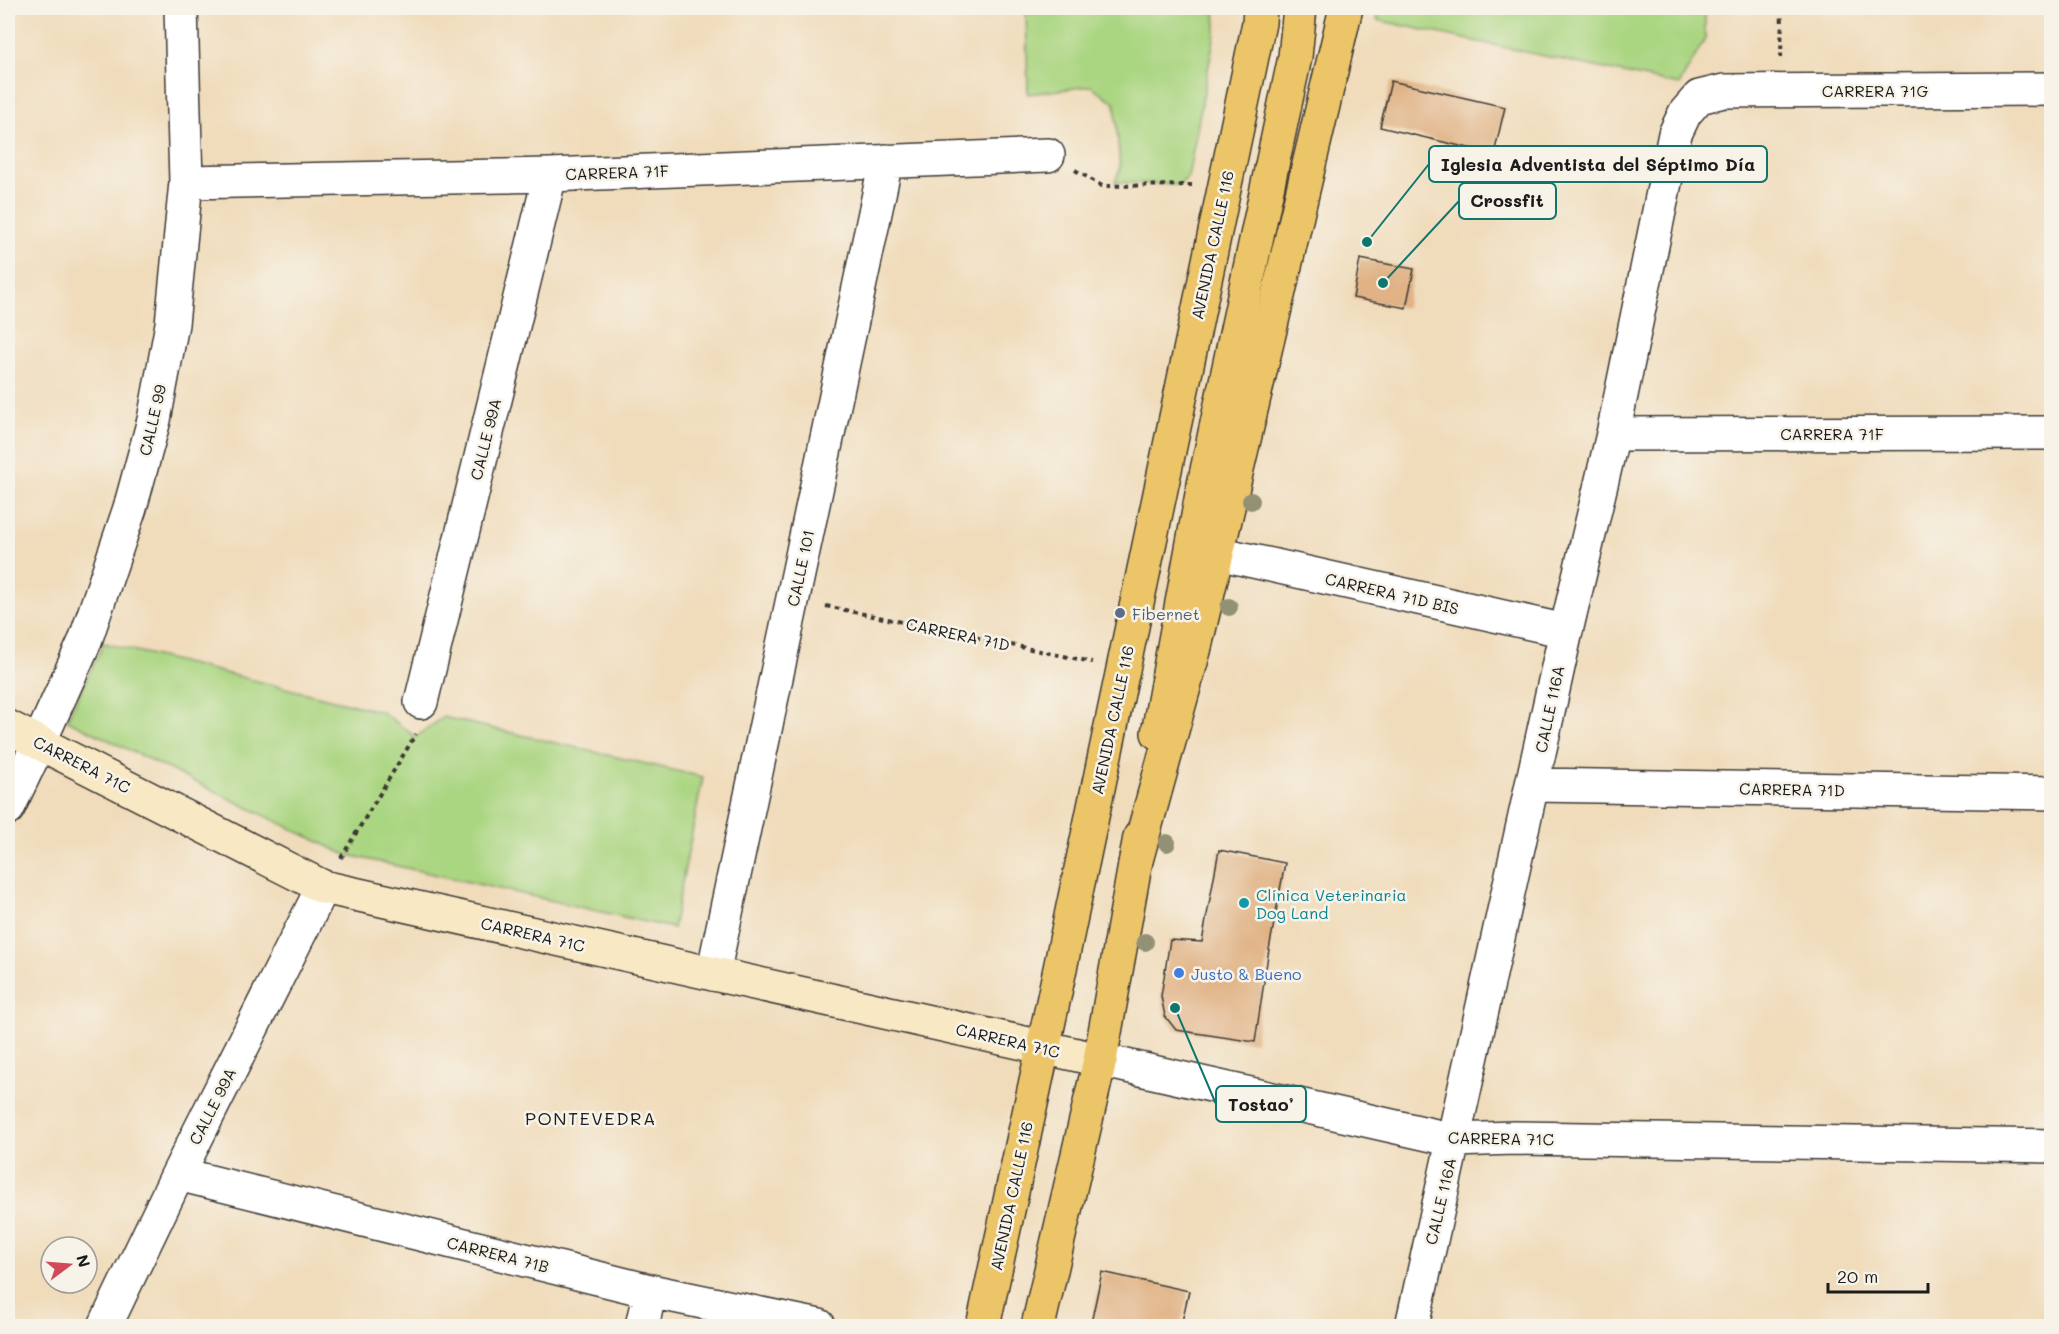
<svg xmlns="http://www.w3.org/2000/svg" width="2059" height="1334" viewBox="0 0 2059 1334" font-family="Mali,sans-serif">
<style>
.green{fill:#aad581;stroke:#63784e;stroke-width:1.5}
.building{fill:#e0b285}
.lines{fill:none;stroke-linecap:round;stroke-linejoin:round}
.street-casing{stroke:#3c3934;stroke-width:36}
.secondary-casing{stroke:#3c3934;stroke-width:36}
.primary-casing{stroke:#3c3934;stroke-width:36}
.highway-casing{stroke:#3c3934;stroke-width:36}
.path{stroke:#3c3934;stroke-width:4;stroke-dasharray:4.5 4.5;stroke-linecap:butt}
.street{stroke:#fff;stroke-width:33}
.secondary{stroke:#f8e8c3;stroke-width:33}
.primary{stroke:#edc569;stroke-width:33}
.highway{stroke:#edc569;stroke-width:33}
.tree{fill:#939174}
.service-dot{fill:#5c6f8a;stroke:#f7f3e8;stroke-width:2}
.culture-dot{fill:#0f9aa8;stroke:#f7f3e8;stroke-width:2}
.shop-dot{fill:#3f7fe0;stroke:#f7f3e8;stroke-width:2}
.labels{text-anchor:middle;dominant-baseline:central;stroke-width:5;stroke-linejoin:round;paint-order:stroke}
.street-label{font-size:16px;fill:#1c1c1c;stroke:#f7f3e8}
.service-label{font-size:16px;fill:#4e5e75;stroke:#f7f3e8;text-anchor:start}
.culture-label{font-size:16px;fill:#0d838f;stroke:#f7f3e8;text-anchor:start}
.shop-label{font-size:16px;fill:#366cbe;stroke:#f7f3e8;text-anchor:start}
.neighbourhood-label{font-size:18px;letter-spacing:1.5px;fill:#1c1c1c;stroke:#f7f3e8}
.leader{fill:none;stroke:#0f766e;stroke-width:2}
.callout-dot{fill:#0f766e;stroke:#f7f3e8;stroke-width:2}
.callout{fill:#f7f3e8;stroke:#0f766e;stroke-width:2}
.callout-label{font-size:18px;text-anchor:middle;font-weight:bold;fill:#1c1c1c}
</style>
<rect width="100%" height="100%" fill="#f7f3e8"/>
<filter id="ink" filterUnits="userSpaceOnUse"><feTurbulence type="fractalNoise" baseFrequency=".0167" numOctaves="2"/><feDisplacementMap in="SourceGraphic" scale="12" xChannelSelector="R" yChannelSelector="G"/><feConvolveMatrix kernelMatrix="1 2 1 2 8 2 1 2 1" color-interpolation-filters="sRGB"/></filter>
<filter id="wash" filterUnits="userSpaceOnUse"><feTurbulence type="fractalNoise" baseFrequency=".008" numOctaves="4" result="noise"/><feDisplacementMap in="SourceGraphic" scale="24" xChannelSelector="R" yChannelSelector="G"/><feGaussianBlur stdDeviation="1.35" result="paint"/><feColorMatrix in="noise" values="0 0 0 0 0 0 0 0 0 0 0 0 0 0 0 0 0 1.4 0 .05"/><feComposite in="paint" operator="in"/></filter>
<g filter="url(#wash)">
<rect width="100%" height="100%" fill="#f0dcbb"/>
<path class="green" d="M1026,8H1215L1216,27L1188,177L1179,185L1115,182L1120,169L1115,103L1091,86L1028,94Z
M1380,8H1705V39L1679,85L1377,20Z
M104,643L382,712L416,737L443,717L703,777L673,928L344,854L67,720Z"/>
<g id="blocks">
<path class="building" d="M1391,81L1505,107L1494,154L1380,127Z
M1360,259L1414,269L1406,308L1353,298Z
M1219,850L1285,863L1268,955L1255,1042L1176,1030L1165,1016L1161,996L1170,940L1202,942Z
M1102,1272L1189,1291L1181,1326H1106L1091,1323Z"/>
</g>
</g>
<g filter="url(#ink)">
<use href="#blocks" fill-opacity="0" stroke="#3c3934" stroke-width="1.5"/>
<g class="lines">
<g class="street-casing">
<path id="street" d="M186,182L550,175L1048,155
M1613,434L2052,433
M1217,553L1566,631
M421,702L550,175
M1533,785L2052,793
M8,808L39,743L85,641L130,508L154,420L172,324L186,182L181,8
M713,974L886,161
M1100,1060L1454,1140L1514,1138L2052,1146
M178,1174L650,1291L819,1326
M105,1326L178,1174L323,887
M642,1326L650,1291
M1412,1326L1566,631L1613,434L1675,134L1685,113L1699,97L1724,91L2052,89"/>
</g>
<g class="secondary-casing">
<path id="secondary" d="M8,727L323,887L1100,1060"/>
</g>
<g class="primary-casing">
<path id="primary" d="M1158,733L1202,494L1295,57L1300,8
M983,1326L1053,1002L1259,23L1260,8
M1038,1326L1100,1060L1140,837"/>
</g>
<g class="highway-casing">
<path id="highway" d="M1135,864L1194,651L1346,8"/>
</g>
<path class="path" d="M1781,58L1782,8
M1075,170L1102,186L1192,185
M826,606L1092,662
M341,858L416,734"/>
<use href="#street" class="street"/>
<use href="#secondary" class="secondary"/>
<use href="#primary" class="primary"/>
<use href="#highway" class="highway"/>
</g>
<g class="tree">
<circle cx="1251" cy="501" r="9"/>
<circle cx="1229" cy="607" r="9"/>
<circle cx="1167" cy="843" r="9"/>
<circle cx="1145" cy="942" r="9"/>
</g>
</g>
<circle class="service-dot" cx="1120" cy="613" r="6"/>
<circle class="culture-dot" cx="1244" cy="903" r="6"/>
<circle class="shop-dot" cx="1179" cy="973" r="6"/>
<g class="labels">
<g class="street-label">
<text x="1875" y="90">CARRERA 71G</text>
<text transform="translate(617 172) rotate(-2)">CARRERA 71F</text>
<text transform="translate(1212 245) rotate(-78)">AVENIDA CALLE 116</text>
<text transform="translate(152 420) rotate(-77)">CALLE 99</text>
<text x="1832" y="433">CARRERA 71F</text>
<text transform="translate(485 439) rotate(-76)">CALLE 99A</text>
<text transform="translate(800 568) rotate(-78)">CALLE 101</text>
<text transform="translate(1392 593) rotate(13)">CARRERA 71D BIS</text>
<text transform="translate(958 634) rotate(12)">CARRERA 71D</text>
<text transform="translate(1549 709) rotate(-78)">CALLE 116A</text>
<text transform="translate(1112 720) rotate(-78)">AVENIDA CALLE 116</text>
<text transform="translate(82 764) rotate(27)">CARRERA 71C</text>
<text transform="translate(1792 789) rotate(1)">CARRERA 71D</text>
<text transform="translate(533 934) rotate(13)">CARRERA 71C</text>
<text transform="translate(1008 1040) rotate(13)">CARRERA 71C</text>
<text transform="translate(212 1106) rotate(-63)">CALLE 99A</text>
<text transform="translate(1501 1138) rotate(1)">CARRERA 71C</text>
<text transform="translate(1011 1196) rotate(-78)">AVENIDA CALLE 116</text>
<text transform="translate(1440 1201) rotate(-77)">CALLE 116A</text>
<text transform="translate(498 1254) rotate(14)">CARRERA 71B</text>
</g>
<g class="service-label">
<text x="1132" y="613">Fibernet</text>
</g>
<g class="culture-label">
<text x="1256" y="894">Clínica Veterinaria<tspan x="1256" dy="18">Dog Land</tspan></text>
</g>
<g class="shop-label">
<text x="1191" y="973">Justo &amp; Bueno</text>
</g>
<g class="neighbourhood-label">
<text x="591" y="1118">PONTEVEDRA</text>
</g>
</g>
<path class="leader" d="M1367 242L1429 164M1383 283L1459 201M1175 1008L1216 1104"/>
<g class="callout-dot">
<circle cx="1367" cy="242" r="6"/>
<circle cx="1383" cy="283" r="6"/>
<circle cx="1175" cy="1008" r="6"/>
</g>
<g class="callout">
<rect x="1429" y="146" width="338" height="36" rx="6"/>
<rect x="1459" y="183" width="97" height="36" rx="6"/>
<rect x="1216" y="1086" width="90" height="36" rx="6"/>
</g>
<g class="callout-label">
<text x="1598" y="171">Iglesia Adventista del Séptimo Día</text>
<text x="1507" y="207">Crossfit</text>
<text x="1261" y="1111">Tostao’</text>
</g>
<rect width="2059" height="1334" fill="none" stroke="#f7f3e8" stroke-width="30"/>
<g transform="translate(69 1265) rotate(74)"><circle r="28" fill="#f7f3e8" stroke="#9f9d96" stroke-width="1.5"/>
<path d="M0-4.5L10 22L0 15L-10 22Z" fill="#d1495b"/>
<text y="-9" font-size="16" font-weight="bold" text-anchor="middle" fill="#1c1c1c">N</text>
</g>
<path d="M1828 1283v9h100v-9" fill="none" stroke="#1c1c1c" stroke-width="3"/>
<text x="1837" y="1283" font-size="18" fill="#1c1c1c" stroke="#f7f3e8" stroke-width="4.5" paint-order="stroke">20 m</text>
</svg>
